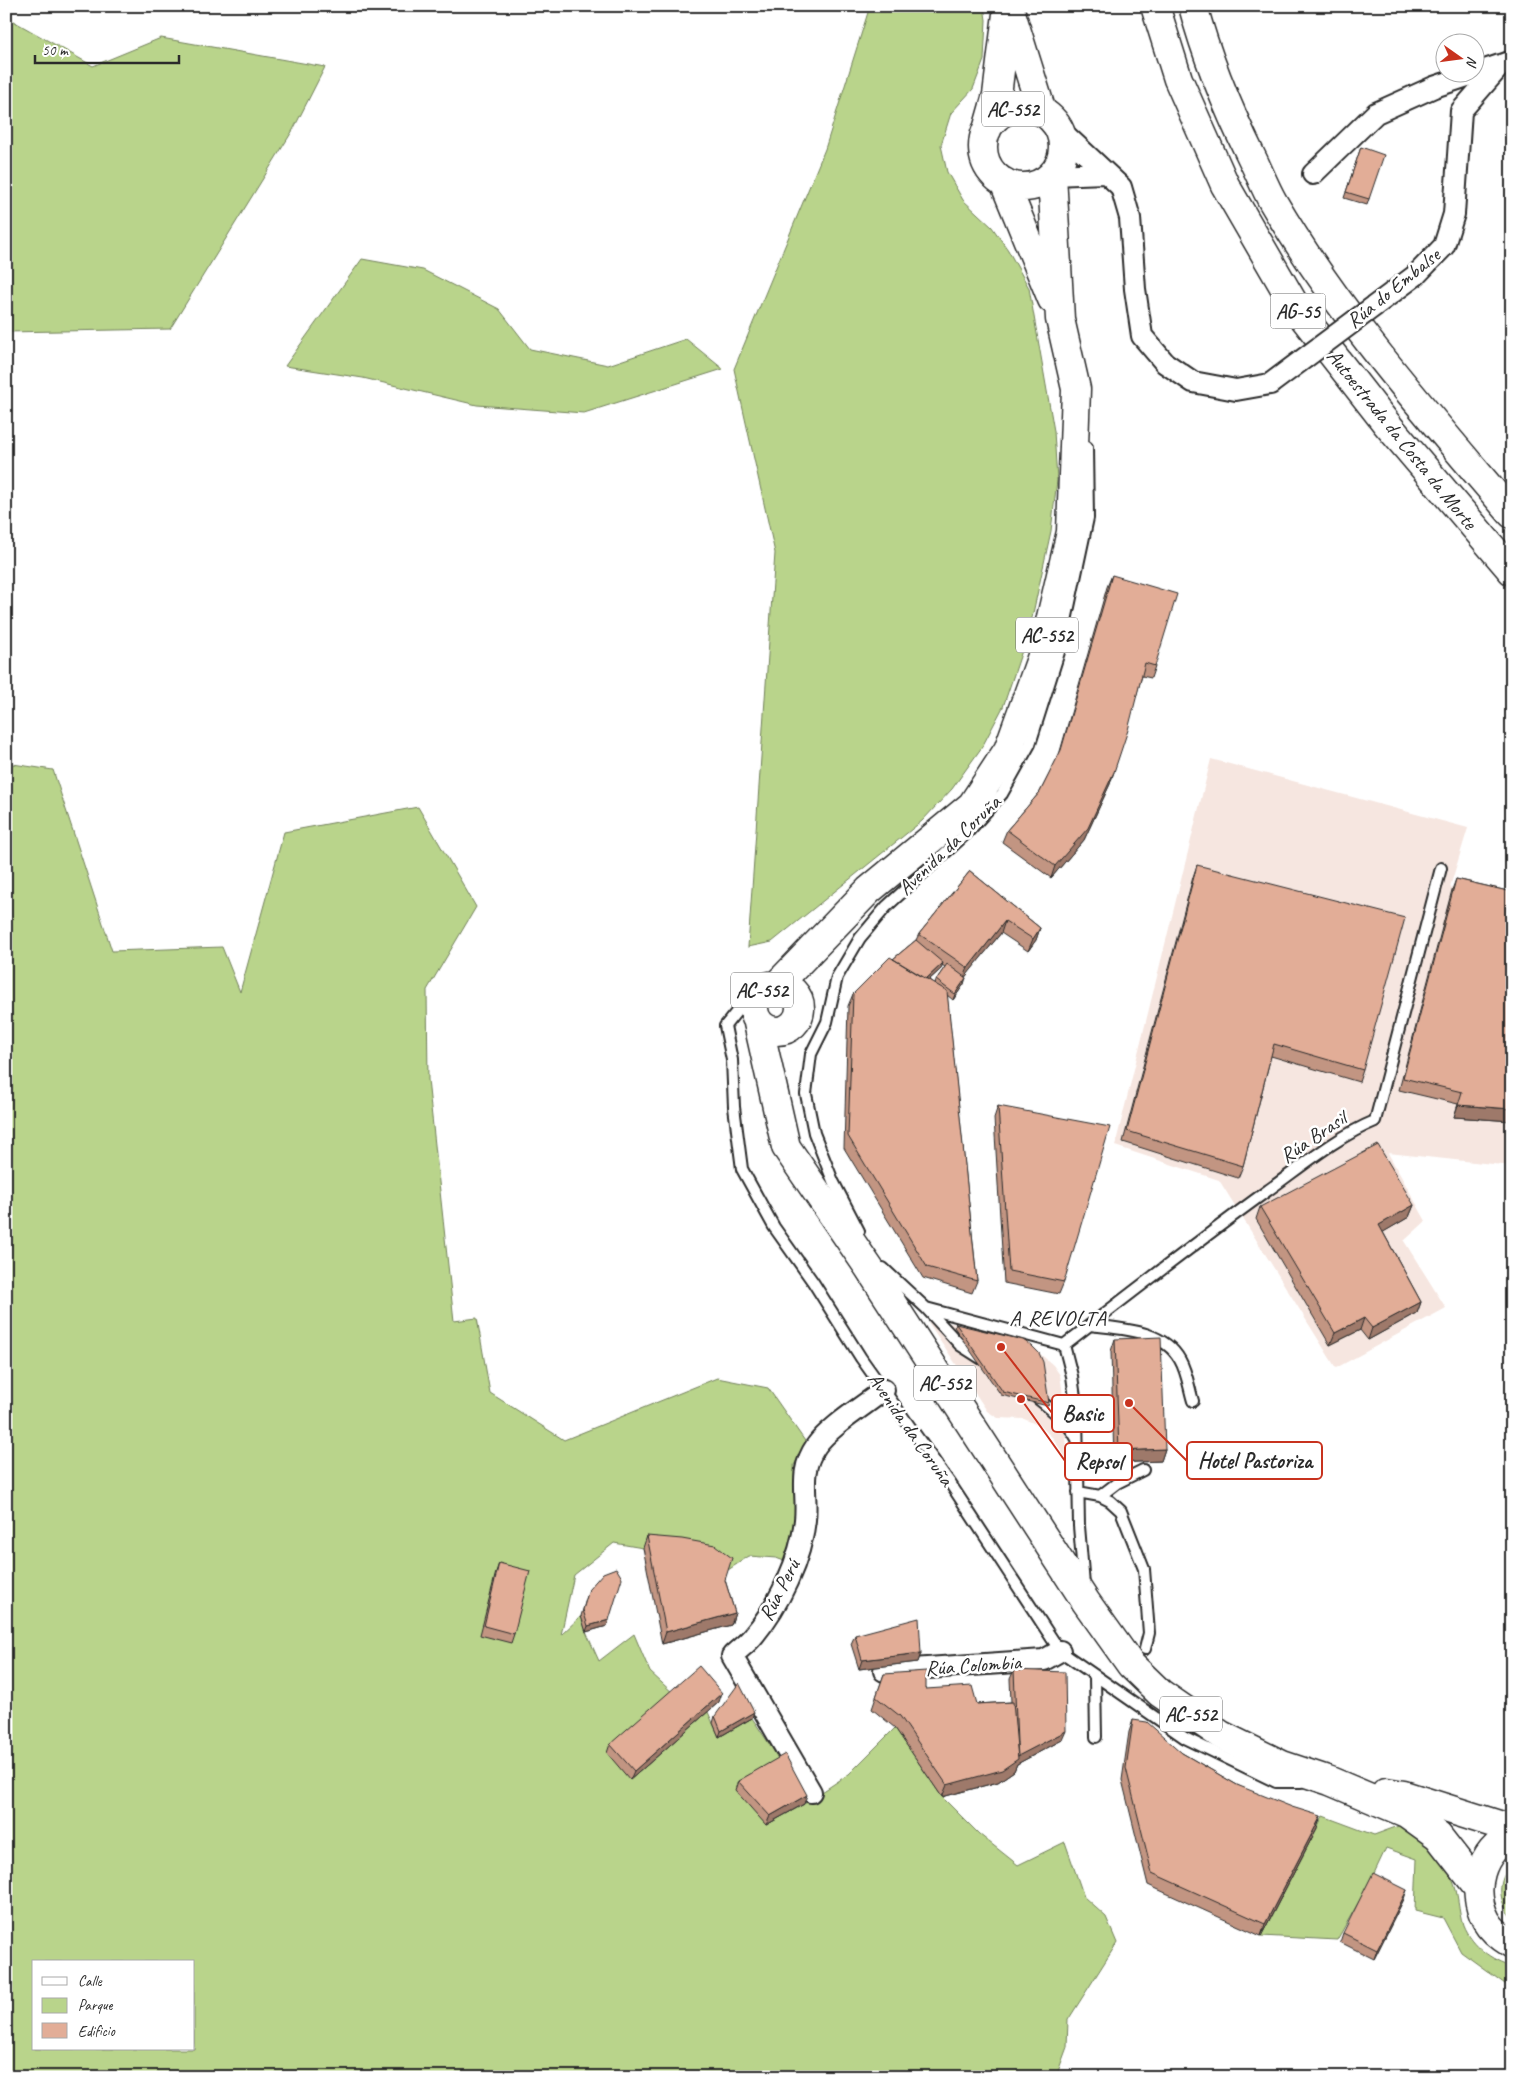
<svg xmlns="http://www.w3.org/2000/svg" width="1518" height="2083" viewBox="0 0 1518 2083" font-family="Caveat,sans-serif">
<style>
.built{fill:#f6e6e0}
.green{fill:#b9d48b;stroke:#72805b;fill-rule:evenodd}
.lines{fill:none;stroke-linecap:round;stroke-linejoin:round}
.lane-casing{stroke:#2b2b2b;stroke-width:14}
.street-casing{stroke:#2b2b2b;stroke-width:24}
.primary-casing{stroke:#2b2b2b;stroke-width:31}
.highway-casing{stroke:#2b2b2b;stroke-width:31}
.lane{stroke:#fff;stroke-width:10}
.street{stroke:#fff;stroke-width:20}
.primary{stroke:#fff;stroke-width:28}
.highway{stroke:#fff;stroke-width:28}
.street-bridge-casing{stroke:#2b2b2b;stroke-width:24;stroke-linecap:butt}
.street-bridge{stroke:#fff;stroke-width:20}
.wall{fill:#c29582;stroke:#2b2b2b;fill-rule:evenodd}
.shaded-wall{fill:#9e796a;stroke:#2b2b2b}
.building{fill:#e2ad97;stroke:#2b2b2b}
.labels{text-anchor:middle;dominant-baseline:central;stroke-width:5;stroke-linejoin:round;paint-order:stroke}
.shield{fill:#fff;stroke:#6b6b6b;stroke-width:1}
.shield-label{font-size:20px;font-weight:bold;fill:#2b2b2b}
.street-label{font-size:21px;fill:#2b2b2b;stroke:#fff}
.neighbourhood-label{font-size:22px;letter-spacing:1px;fill:#2b2b2b;stroke:#fff}
.leader{fill:none;stroke:#c8321e;stroke-width:2}
.callout-dot{fill:#c8321e;stroke:#fff;stroke-width:2}
.callout{fill:#fff;stroke:#c8321e;stroke-width:2}
.callout-label{font-size:22px;text-anchor:middle;font-weight:bold;fill:#2b2b2b}
</style>
<rect width="100%" height="100%" fill="#fff"/>
<filter id="ink" filterUnits="userSpaceOnUse"><feTurbulence type="fractalNoise" baseFrequency=".02" numOctaves="2"/><feDisplacementMap in="SourceGraphic" scale="10" xChannelSelector="R" yChannelSelector="G"/><feConvolveMatrix kernelMatrix="1 2 1 2 8 2 1 2 1" color-interpolation-filters="sRGB"/></filter>
<g filter="url(#ink)">
<path class="built" d="M1211,759L1468,828L1450,887L1512,902V1166L1388,1153L1426,1221L1404,1241L1446,1308L1336,1368L1219,1180L1115,1146Z
M928,1322H946L1023,1339L1053,1365L1060,1375L1062,1388L1068,1461L1053,1438L1040,1426L1024,1419L998,1418L987,1411Z"/>
<path class="green" d="M870,6H984L986,20L984,60L973,89L951,113L941,145L947,172L963,200L992,227L1008,250L1029,288L1054,431L1057,480L1051,531L1030,627L1003,707L982,747L952,789L922,821L772,942L748,947L775,553L734,369L825,149Z
M6,17L93,66L161,38L325,67L293,130L170,329L6,332Z
M362,259L423,270L499,309L530,349L608,365L686,339L723,369L584,413L477,405L363,378L285,366Z
M6,763L53,770L112,951L222,947L240,992L284,832L418,807L476,907L427,990L428,1080L454,1321L477,1318L490,1393L564,1440L717,1378L768,1388L807,1444L794,1465L796,1509L787,1562L776,1558L749,1556L728,1570L678,1551L643,1548L614,1543L574,1575L561,1635L581,1616L586,1632L599,1661L634,1634L650,1672L674,1694L708,1712L719,1737L752,1718L782,1763L766,1825L804,1804L849,1774L895,1728L942,1797L979,1834L1018,1865L1065,1842L1084,1897L1106,1917L1117,1943L1068,2020L1067,2047L1056,2077H6ZM34,1962H194V2049H34Z
M1323,1816L1374,1835L1404,1824C1423,1840 1442,1856 1452,1879C1459,1893 1458,1910 1463,1925C1471,1945 1492,1961 1512,1966V1989L1461,1952L1443,1918L1415,1911L1417,1859L1386,1848L1370,1882L1337,1940L1261,1936Z
M1512,1865V1918C1498,1902 1496,1880 1512,1865Z"/>
<g class="lines">
<g class="lane-casing">
<path id="lane" d="M756,997L750,1004L737,1011L725,1026L732,1060L734,1107L742,1169L774,1227L813,1282L861,1358L950,1483L1060,1651L1185,1738L1276,1782H1301
M859,1231L833,1181L814,1133L806,1094L811,1054L827,1022L837,977L860,938L886,907L968,832L1002,794L1030,744L1060,649L1088,518L1087,447
M883,1268L926,1308L1064,1345
M926,1308L960,1345L982,1359
M1090,1325C1121,1329 1163,1329 1180,1360C1187,1372 1189,1388 1193,1401
M1064,1345C1131,1293 1198,1241 1267,1191C1301,1167 1336,1137 1375,1121L1441,868
M1064,1345L1072,1376L1077,1412L1079,1526L1084,1585
M1037,1398C1051,1409 1069,1423 1077,1439
M1078,1492L1100,1496L1110,1501L1121,1511L1144,1569L1149,1633L1145,1649
M1100,1496L1117,1483L1143,1470
M1095,1677L1096,1737"/>
</g>
<g class="street-casing">
<path id="street" d="M1059,129L1121,187L1130,218L1135,289L1142,336L1165,363L1193,382L1236,390L1270,384
M1313,174L1376,113L1434,87L1500,65
M1052,175L1105,173
M1416,275L1444,246L1454,214L1461,111L1501,65L1512,61
M884,1671L1044,1660L1060,1651
M811,1792L732,1656C739,1649 748,1643 754,1635C779,1605 801,1559 805,1520C808,1493 798,1472 816,1446C829,1427 865,1405 884,1390"/>
</g>
<g class="primary-casing">
<path id="primary" d="M1011,13L1042,112
M983 147a40 40 0 1 1 80 0a40 40 0 1 1-80 0Z
M987,130L997,95L1008,6
M1004,182L1052,299
M778,984L869,890L972,805L1008,750L1042,656L1071,532L1076,389L1060,319L1052,175
M754 1008a23 23 0 1 1 46 0a23 23 0 1 1-46 0Z
M758,1023L786,1147L869,1268L1086,1602L1131,1665L1160,1693L1221,1735L1282,1765L1330,1781L1406,1813L1438,1836L1477,1886
M1386,1792L1404,1795L1512,1829
M1512,1836C1480,1851 1470,1890 1486,1920C1492,1931 1502,1938 1512,1944"/>
</g>
<g class="highway-casing">
<path id="highway" d="M1155,6L1178,79L1225,185L1297,309L1386,423L1512,571
M1193,6C1207,59 1228,109 1252,158C1259,172 1265,188 1273,202C1339,315 1428,415 1512,514"/>
</g>
<use href="#lane" class="lane"/>
<use href="#street" class="street"/>
<use href="#primary" class="primary"/>
<use href="#highway" class="highway"/>
<g class="street-bridge-casing">
<path id="street-bridge" d="M1270,384L1416,275"/>
</g>
<use href="#street-bridge" class="street-bridge"/>
</g>
<path class="wall" d="M1361,147L1369,199L1367,205L1344,198Z
M1112,575L1155,666L1151,678L1142,676L1110,784L1084,840L1051,878L1002,842L1007,830L1040,792L1059,755L1107,587Z
M1197,865L1363,1070L1359,1082L1271,1056L1243,1166L1238,1178L1123,1142L1193,877Z
M970,871L1040,928L1036,940L1028,951L1001,933L965,977L964,984L953,1000L947,995L977,1281L972,1293L923,1278L844,1148L848,1006L853,994L893,959L916,940L919,934ZM942,965L945,967L936,980L935,984L929,980L941,969Z
M1456,879L1512,892V1121L1454,1117L1458,1104L1399,1090L1452,890Z
M998,1106L1064,1282L1059,1294L1004,1283L994,1118Z
M1414,1205L1409,1217L1383,1232L1421,1302L1417,1313L1368,1340L1360,1330L1330,1345L1256,1219L1260,1207Z
M956,1324L1049,1403L1048,1406L1001,1395L954,1327Z
M1115,1339L1165,1449L1161,1461L1114,1463L1111,1351Z
M647,1536L725,1580L735,1613L731,1625L662,1644L643,1548Z
M499,1563L514,1634L511,1643L480,1635L496,1572Z
M589,1589L609,1620L607,1626L586,1632L581,1616Z
M855,1635L921,1653L918,1662L859,1669L851,1644Z
M1014,1670L1062,1740L1017,1764L1014,1771L998,1782L942,1797L895,1728L872,1709L884,1674L926,1689L977,1704L1011,1702L1010,1679Z
M719,1702L630,1780L607,1753L610,1744Z
M715,1716L752,1718L719,1737L713,1723Z
M1133,1720L1182,1753L1237,1785L1317,1828L1261,1936L1148,1885L1122,1780L1129,1732Z
M738,1781L804,1804L766,1825L735,1790Z
M1404,1899L1374,1959L1340,1942L1343,1933Z"/>
<path class="shaded-wall" d="M1114,772L1110,784L1084,840L1051,878L1055,866Z
M1005,921L1001,933L963,980L968,968Z
M1040,928L1036,940L1028,951L1033,939Z
M943,963L941,969L919,989L922,983Z
M966,978L964,984L953,1000L955,994Z
M1458,1105L1512,1109V1121L1454,1117Z
M1414,1205L1409,1217L1375,1237L1379,1225Z
M1421,1302L1417,1313L1368,1340L1372,1328Z
M1364,1318L1360,1330L1330,1345L1335,1333Z
M1165,1449L1161,1461L1114,1463L1119,1451Z
M735,1613L731,1625L662,1644L666,1632Z
M609,1620L607,1626L586,1632L588,1626Z
M921,1653L918,1662L859,1669L862,1660Z
M722,1693L719,1702L630,1780L634,1771Z
M754,1712L752,1718L719,1737L721,1731Z
M1066,1731L1062,1740L1017,1764L1014,1771L998,1782L942,1797L947,1785L1017,1756Z
M807,1795L804,1804L766,1825L770,1816Z
M1321,1816L1317,1828L1261,1936L1265,1924Z
M1407,1890L1404,1899L1374,1959L1377,1950Z"/>
<path class="building" d="M1361,147L1384,155L1369,199L1346,192Z
M1112,575L1177,594L1155,666L1145,663L1128,730L1114,772L1088,828L1055,866L1007,830L1040,792L1061,750Z
M1197,865L1405,918L1363,1070L1274,1044L1243,1166L1127,1131Z
M970,871L1040,928L1033,939L1005,921L968,968L919,934Z
M1456,879L1512,892V1109L1458,1105L1462,1092L1403,1078Z
M916,940L943,963L926,979L893,959Z
M890,957L947,991L977,1281L927,1267L848,1136L853,994Z
M947,964L966,978L955,994L936,980Z
M998,1106L1110,1127L1064,1282L1009,1271Z
M1378,1145L1414,1205L1379,1225L1421,1302L1372,1328L1364,1318L1335,1333L1260,1207Z
M956,1324L1023,1340L1032,1346L1039,1353L1043,1362L1049,1403L1003,1392Z
M1161,1337L1165,1449L1119,1451L1115,1339Z
M647,1536L682,1539L715,1545L732,1558L725,1580L735,1613L666,1632Z
M499,1563L530,1571L514,1634L484,1626Z
M616,1568L622,1578L609,1620L588,1626L583,1610L589,1589L603,1573Z
M919,1618L921,1653L862,1660L855,1635Z
M699,1666L722,1693L634,1771L610,1744Z
M1014,1670L1065,1672L1066,1731L1018,1756L1017,1743Z
M926,1671V1689L972,1686L977,1704L1013,1702L1018,1759L1002,1770L947,1785L900,1716L876,1697L884,1674Z
M739,1683L754,1712L721,1731L715,1716Z
M1133,1720L1147,1722L1182,1753L1237,1785L1292,1807L1321,1816L1265,1924L1152,1873L1126,1768Z
M785,1754L807,1795L770,1816L738,1781Z
M1373,1873L1407,1890L1377,1950L1343,1933Z"/>
</g>
<g class="labels">
<g class="shield">
<rect x="982" y="91.5" width="62" height="35" rx="4"/>
<rect x="1270.5" y="293.5" width="55" height="35" rx="4"/>
<rect x="1016" y="617.5" width="62" height="35" rx="4"/>
<rect x="731" y="972.5" width="62" height="35" rx="4"/>
<rect x="914" y="1365.5" width="62" height="35" rx="4"/>
<rect x="1160" y="1696.5" width="62" height="35" rx="4"/>
</g>
<g class="shield-label">
<text x="1013" y="109">AC-552</text>
<text x="1298" y="311">AG-55</text>
<text x="1047" y="635">AC-552</text>
<text x="762" y="990">AC-552</text>
<text x="945" y="1383">AC-552</text>
<text x="1191" y="1714">AC-552</text>
</g>
<g class="street-label">
<text transform="translate(1393 288) rotate(-39)">Rúa do Embalse</text>
<text transform="translate(1402 439) rotate(51)">Autoestrada da Costa da Morte</text>
<text transform="translate(949 845) rotate(-44)">Avenida da Coruña</text>
<text transform="translate(1313 1137) rotate(-34)">Rúa Brasil</text>
<text transform="translate(911 1429) rotate(55)">Avenida da Coruña</text>
<text transform="translate(779 1590) rotate(-63)">Rúa Perú</text>
<text transform="translate(973 1665) rotate(-4)">Rúa Colombia</text>
</g>
<g class="neighbourhood-label">
<text x="1058" y="1318">A REVOLTA</text>
</g>
</g>
<path class="leader" d="M1001 1347L1052 1413M1129 1403L1187 1461M1021 1399L1065 1461"/>
<g class="callout-dot">
<circle cx="1001" cy="1347" r="5"/>
<circle cx="1129" cy="1403" r="5"/>
<circle cx="1021" cy="1399" r="5"/>
</g>
<g class="callout">
<rect x="1052" y="1395" width="62" height="37" rx="5"/>
<rect x="1187" y="1442" width="135" height="37" rx="5"/>
<rect x="1065" y="1443" width="67" height="37" rx="5"/>
</g>
<g class="callout-label">
<text x="1083" y="1421">Basic</text>
<text x="1255" y="1468">Hotel Pastoriza</text>
<text x="1099" y="1469">Repsol</text>
</g>
<rect width="1518" height="2083" fill="none" stroke="#fff" stroke-width="25"/>
<rect x="12" y="12" width="1493" height="2058" fill="none" stroke="#2b2b2b" stroke-width="2" filter="url(#ink)"/>
<rect x="32" y="1960" width="162" height="90" fill="#ffffff" stroke="#aaaaaa"/>
<rect x="42" y="1977" width="25" height="8" fill="#ffffff" stroke="#aaaaaa"/>
<text x="78" y="1986" font-size="15" fill="#2b2b2b">Calle</text>
<rect x="42" y="1998" width="25" height="15" fill="#b9d48b" stroke="#aaaaaa"/>
<text x="78" y="2010" font-size="15" fill="#2b2b2b">Parque</text>
<rect x="42" y="2023" width="25" height="15" fill="#e2ad97" stroke="#aaaaaa"/>
<text x="78" y="2036" font-size="15" fill="#2b2b2b">Edificio</text>
<g transform="translate(1460 58) rotate(104)"><circle r="24" fill="#ffffff" stroke="#aaaaaa"/>
<path d="M0-4L9 19L0 12L-9 19Z" fill="#c8321e"/>
<text y="-8" font-size="14" font-weight="bold" text-anchor="middle" fill="#2b2b2b">N</text>
</g>
<path d="M35 55v8h144v-8" fill="none" stroke="#2b2b2b" stroke-width="2.5"/>
<text x="42" y="55" font-size="15" fill="#2b2b2b" stroke="#ffffff" stroke-width="4" paint-order="stroke">50 m</text>
</svg>
